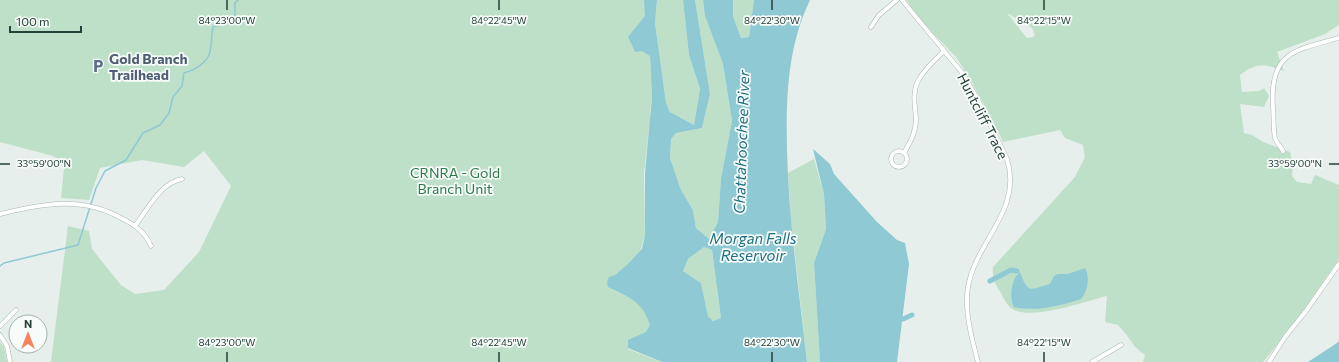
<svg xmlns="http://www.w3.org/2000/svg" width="1339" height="362" viewBox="0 0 1339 362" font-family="Commissioner,sans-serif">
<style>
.green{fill:#bfe0c8;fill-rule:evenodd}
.water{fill:#8ec9d4;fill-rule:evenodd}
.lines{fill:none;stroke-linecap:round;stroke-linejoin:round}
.stream{stroke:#8ec9d4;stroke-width:1.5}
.canal{stroke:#8ec9d4;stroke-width:5}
.minor-casing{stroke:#a8b8b2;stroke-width:5}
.minor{stroke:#fff;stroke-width:4}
.ticks{fill:none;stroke:#24423a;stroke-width:1.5}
.labels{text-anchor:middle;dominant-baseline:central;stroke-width:3.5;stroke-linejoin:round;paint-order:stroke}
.service-label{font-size:14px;font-weight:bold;fill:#4e5e75;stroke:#f7fbf9;text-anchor:start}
.street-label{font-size:14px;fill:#24423a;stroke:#f7fbf9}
.park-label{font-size:14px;fill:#2d7a4b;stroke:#f7fbf9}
.water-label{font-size:15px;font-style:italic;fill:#1c6f80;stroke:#f7fbf9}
.ticks-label{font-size:10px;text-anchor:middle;fill:#24423a;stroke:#f7fbf9;stroke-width:3.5;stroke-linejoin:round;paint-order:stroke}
</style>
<rect width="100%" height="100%" fill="#e6efeb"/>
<path class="green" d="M0,0H649L646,17L630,40L634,50L643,49L650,56L652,97L650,112L651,116L650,120L644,173L645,235L641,249V254L622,274L610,277L607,282C626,294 643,302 651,325L645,336L628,342V349L661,362H51L68,226L89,231L92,249L121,285L135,294L164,290L199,252L231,186L204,151L184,167L142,160L100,168L89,200L61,198L64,168L61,161L53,156L0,142Z
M657,0H683L689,55L700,89L694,125L670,112L666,103L655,23Z
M695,0H703L705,16L723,64L732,121L721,178L718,222L709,239L696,228L693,210L681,190L670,158L671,139L676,133L702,128L710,94Z
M733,0H754L749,37L741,38L733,16Z
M907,0H1339V25L1325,34L1277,52L1284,71C1266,64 1256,62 1240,75L1242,92L1259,91L1264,88L1269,96L1264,107L1240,104L1244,133L1252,135L1263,142L1290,152L1293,166L1292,176L1297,182L1311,184L1315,175L1339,185V259L1298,318L1263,362H1143L1145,355L1135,347L1126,334L1118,325L1105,322L1107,296C1086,301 1029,322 1011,308C1007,305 1003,298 1001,293C995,283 992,280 993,267L1075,177L1085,157L1083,145L1065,138L1060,130L1003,142L994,123L970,79L956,57L916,16ZM1007,13L1032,28L1035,35L1033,37L1027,38Z
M814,159L824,194L826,229L814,263L820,362H807L791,219L788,173Z
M704,247L712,250L721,318L713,321L708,316L701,283L683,271L688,259Z
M0,342L4,347L7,362H0Z"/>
<path class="water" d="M644,0H657L655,23L666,103L670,112L694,125L700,89L689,55L683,0H695L710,94L702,128L676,133L671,139L670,158L681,190L693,210L696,228L709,239L718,222L721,178L732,121L723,64L705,16L703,0H733V16L741,38L749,37L754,0H810C787,48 786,99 787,151C789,222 799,292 807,362H662L628,348V340L646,332L650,325C643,302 628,296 608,287L607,282L609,277L615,275L627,265L642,249L645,235V173L652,97L650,56L642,51L635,52L628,37L645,16ZM704,247L712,250L721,318L713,321L708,316L701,283L683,271L688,259Z
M813,149L830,164L834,174L877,222L897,240L905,243L909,264L897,362H820L814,263L826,229L824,194Z
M1085,268C1090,276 1088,292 1081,299C1059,306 1037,312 1014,307C1010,301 1011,287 1014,280C1015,277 1018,274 1020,272C1028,294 1029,290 1050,284L1054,276L1058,274H1068Z
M1339,341V362H1308L1337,343Z"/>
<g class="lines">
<path class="stream" d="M0,266L4,263L78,245L96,188L105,171L126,160L143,133L160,125L169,113L173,97L182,86L184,73C193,71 205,64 209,55C212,48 211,35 213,27L231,22L235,20V3L238,0"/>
<path class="canal" d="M990,281L1011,270L1017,271
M903,319L912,315"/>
<g class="minor-casing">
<path id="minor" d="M902,0L964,75L979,102L1007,159C1023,211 976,240 968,287C964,310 972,340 978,362
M871,27L879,15L897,0
M1283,151C1281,147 1276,142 1275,138C1273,128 1274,117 1273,107C1269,52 1295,50 1339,38
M891 159a8 8 0 1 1 16 0a8 8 0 1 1-16 0Z
M904,153C911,141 916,132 916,118C915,105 912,93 918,81C924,69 935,60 944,51
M0,214C44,204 81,195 123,219C135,225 145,232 151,246
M135,226C148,209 160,183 182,179
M0,326L16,310
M0,335L7,346L10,362
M1092,362L1121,345
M1269,362L1285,337L1306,311L1339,264"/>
</g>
<use href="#minor" class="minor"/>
</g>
<path class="ticks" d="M227,0V10M499,0V10M772,0V10M1044,0V10M0,164H10M1329,164H1339M227,352V362M499,352V362M772,352V362M1044,352V362"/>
<defs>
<g id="parking-bare" transform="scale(1.08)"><path d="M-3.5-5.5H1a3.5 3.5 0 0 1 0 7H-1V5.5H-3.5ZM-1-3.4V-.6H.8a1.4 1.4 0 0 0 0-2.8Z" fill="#5c6f8a" stroke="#f7fbf9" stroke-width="2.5" paint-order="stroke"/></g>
</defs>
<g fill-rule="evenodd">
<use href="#parking-bare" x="98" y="66"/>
</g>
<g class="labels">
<g class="service-label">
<text x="109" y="58">Gold Branch<tspan x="109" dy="16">Trailhead</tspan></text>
</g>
<g class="street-label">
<text transform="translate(983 116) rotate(63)">Huntcliff Trace</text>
</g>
<g class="park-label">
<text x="455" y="172">CRNRA - Gold<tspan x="455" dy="16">Branch Unit</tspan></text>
</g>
<g class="water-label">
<text transform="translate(741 142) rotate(-88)">Chattahoochee River</text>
<text x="753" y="238">Morgan Falls<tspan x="753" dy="17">Reservoir</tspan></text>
</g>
</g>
<g class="ticks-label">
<text x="227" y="24">84°23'00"W</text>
<text x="499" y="24">84°22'45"W</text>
<text x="772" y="24">84°22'30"W</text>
<text x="1044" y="24">84°22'15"W</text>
<text x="44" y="167">33°59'00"N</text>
<text x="1295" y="167">33°59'00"N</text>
<text x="227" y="346">84°23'00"W</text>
<text x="499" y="346">84°22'45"W</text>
<text x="772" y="346">84°22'30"W</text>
<text x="1044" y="346">84°22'15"W</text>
</g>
<g transform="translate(28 334)"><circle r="19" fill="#f7fbf9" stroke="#a3b1ad"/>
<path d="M0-3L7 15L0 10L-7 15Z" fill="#f4845f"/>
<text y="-6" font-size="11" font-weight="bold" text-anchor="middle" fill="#24423a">N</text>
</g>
<path d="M10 26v6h71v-6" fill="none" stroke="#24423a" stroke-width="2"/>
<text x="16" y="26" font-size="12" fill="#24423a" stroke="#f7fbf9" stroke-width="3" paint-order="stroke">100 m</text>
</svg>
